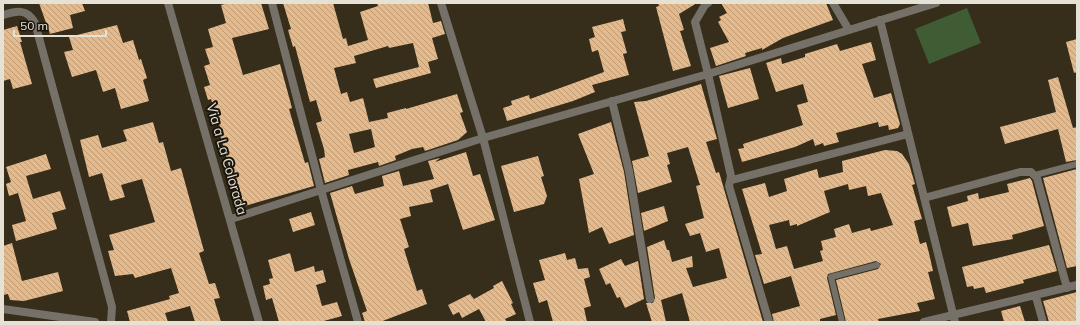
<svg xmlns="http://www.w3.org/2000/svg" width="1080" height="325" viewBox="0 0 1080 325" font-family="Mulish,sans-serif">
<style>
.grass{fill:#3f5c34}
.building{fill:url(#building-back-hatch);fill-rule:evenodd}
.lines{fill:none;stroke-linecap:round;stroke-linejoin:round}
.lane{stroke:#757168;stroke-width:6}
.street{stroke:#757168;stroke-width:8}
.labels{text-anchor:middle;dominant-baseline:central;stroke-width:4;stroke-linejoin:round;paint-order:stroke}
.street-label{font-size:14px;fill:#e6e1d5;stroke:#1a160e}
</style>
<defs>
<pattern id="building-back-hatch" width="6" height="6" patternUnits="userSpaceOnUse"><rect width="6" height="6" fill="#e4b98b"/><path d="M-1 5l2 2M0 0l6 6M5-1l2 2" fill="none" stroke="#bc9c78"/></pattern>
</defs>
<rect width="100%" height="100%" fill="#362d1a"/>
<path class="grass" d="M967,8L981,43L929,64L915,29Z"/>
<path class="building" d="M39,3H82L85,11L70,15L73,28L50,34Z
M229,3H261L269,29L232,38L243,75L280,64L292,108L289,109L294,126L305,163L308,162L314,186L238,208L231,184L234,183L218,128L220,127L211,99L208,100L204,87L210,85L204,66L210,64L205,49L213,47L208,29L226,23L221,5Z
M283,3H333L343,39L346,38L348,46L368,40L360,12L378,6L377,3H428L433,23L441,21L445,34L432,38L438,59L428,62L431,73L376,88L373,79L419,67L413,43L389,48L388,46L354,56L356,63L334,68L341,94L347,92L350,102L363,98L369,122L388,118L387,113L406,108V109L457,94L463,112L460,113L467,132L458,140L425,151L423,147L412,149L395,156L396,160L379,166L378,162L348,170L349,175L325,183L319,159L325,157L324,149L316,123L322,121L316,100L310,102L295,46L293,47L288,30L291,29ZM371,129L375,147L354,153L349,134Z
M658,3H697L679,14L684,30L680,31L691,66L673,71L656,7L659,6Z
M721,3H826L833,20L783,38L762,50V48L745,53L746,56L716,66L710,48L729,42L718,22L721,20L719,17L727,13Z
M623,19L626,31L621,32L627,53L623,54L629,75L592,85L595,92L573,101L507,121L503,108L512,105L511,101L529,95L530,99L604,72L598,50L592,52L589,39L595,37L592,27Z
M117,25L123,43L133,40L139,60L141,59L147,78L143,80L149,101L121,109L115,88L103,92L96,70L72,77L64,52L73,50L69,37Z
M17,26L22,42H20L32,84L13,89L10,79L3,81V30Z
M1077,39V72L1074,73L1066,42Z
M871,42L876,60L862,64L874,98L891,93L900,124L898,128L889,130L888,125L879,127L878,122L836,133L839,142L824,146L823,143L815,146L813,139L795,147L742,162L738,149L744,148L743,144L803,125L797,105L808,102L803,84L776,92L766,63L781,58L782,64L805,57V54L837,44L840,51Z
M750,68L759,99L728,108L719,76Z
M1058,77L1073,128L1077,127V160L1066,162L1058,129L1005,144L1000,127L1056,112L1048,80Z
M701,84L717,139L706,142L716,173L719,172L763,322H690L682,293L661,300L666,322H652L646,303H653L655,298L647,247L664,240L667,250H669L672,262L692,256L693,267L686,268L693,287L727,278L719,248L706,252L700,233L690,236L685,224L704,218L696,186L700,185L688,147L667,153L670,164L667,165L672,182L638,193L632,161L649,156L634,102L646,101Z
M153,122L159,143L163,142L171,171L181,168L204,251L199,253L209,284L215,283L220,298L214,299L221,322H195L190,306L165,313L168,322H130L127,311L170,299L169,296L179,293L171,268L135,278L133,274L115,276L108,251L114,250L109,235L155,222L142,179L121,185L125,197L110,201L102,173L89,177L80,140L98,135L102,148L127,141L123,130Z
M611,122L624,172L634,235L609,244L602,227L589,233L579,179L594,174L578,134Z
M885,150L897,151L902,154L909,164L915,184L912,185L922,219L914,221L920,244L926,242L929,253L933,271L928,272L935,299L917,303L920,311L878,319L879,322H846L836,280L878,269L881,264L876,261L828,274L827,278L836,315L820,319V322H774L772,314L800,306L791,276L764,284L755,255L762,254L742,189L765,183L769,197L787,191L784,179L817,169L819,178L843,172L842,161ZM848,184L849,190L866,186L868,196L881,193L893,225L871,231L870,228L852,233L849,224L834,229L836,237L821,241L823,250L820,251L823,261L794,269L787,246L776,249L769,225L789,220L790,226L797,224V226L830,212L824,191Z
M466,152L473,176L480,174L495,220L463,230L448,184L430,190L433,202L409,207L411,216L400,219L409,247L404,249L417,291L422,289L427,304L380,322H365L362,313L367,311L349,259L330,193L352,186L355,194L384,186L382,176L399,171L403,186L434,179L428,161L440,158L435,162Z
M46,154L51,169L26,176L33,199L60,191L66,209L52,213L57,229L16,241L12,225L26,221L18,193L9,196L6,184L11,182L6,167Z
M538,156L544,176L541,177L547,196L544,204L514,212L501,166Z
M1077,169V266L1067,268L1043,178Z
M1030,178L1032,181L1044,226L1012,235L1013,239L973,246L968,223L952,227L947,207L968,201L967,196L978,193L979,199L1009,192L1007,184Z
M664,206L668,221L644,231L641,213Z
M311,212L315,225L293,232L289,219Z
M12,243L22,281L58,272L63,291L24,301L10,300L8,294L3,295V246Z
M1049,245L1057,271L1023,280L1024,283L986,293L984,287L974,289L973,286L967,287L962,267Z
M290,253L295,272L314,266L315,272L323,270L326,282L316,285L322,306L337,302L342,316L320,322H279L272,298L266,300L263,286L270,284L269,279L273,278L268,260Z
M565,253L567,260L575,258L578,269L588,268L590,277L584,279L591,306L584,308L587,322H553L547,300L539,303L533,283L545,280L539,260Z
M621,259L625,266L638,261L644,299L625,308L620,297L617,298L610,283L606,285L599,269Z
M502,281L513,303L511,304L516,314L505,319L507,322H486L479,309L462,318L459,312L453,315L448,305L470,294L474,299L494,288L493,286Z
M1077,292V322H1049L1043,301Z
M1020,306L1025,322H1004L1001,311Z"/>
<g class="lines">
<path class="lane" d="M1035,175L1077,164
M842,322L831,277L877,265"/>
<path class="street" d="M168,3L259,322
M272,3L321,190L358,322
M441,3L483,138L530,322
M708,3L705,5L695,22L708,74L731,176L729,186L769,322
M833,3L849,30
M3,15C16,11 27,8 35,23L104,277L112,307L111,322
M880,20L955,322
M612,101L629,171L650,299
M732,180L908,134
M924,198L1020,172H1031L1037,178L1067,288
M231,219L483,138L708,74L936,3
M1036,297L1043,322
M3,309L95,322
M924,322L1077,285"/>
</g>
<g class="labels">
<g class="street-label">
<text transform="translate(227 159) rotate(74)">Via a La Colorada</text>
</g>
</g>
<rect width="1080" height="325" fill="none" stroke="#e6e1d5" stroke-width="8"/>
<path d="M14 30v6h92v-6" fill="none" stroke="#e6e1d5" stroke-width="2"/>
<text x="20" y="30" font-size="12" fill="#e6e1d5" stroke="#1a160e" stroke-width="3" paint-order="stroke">50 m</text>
</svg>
